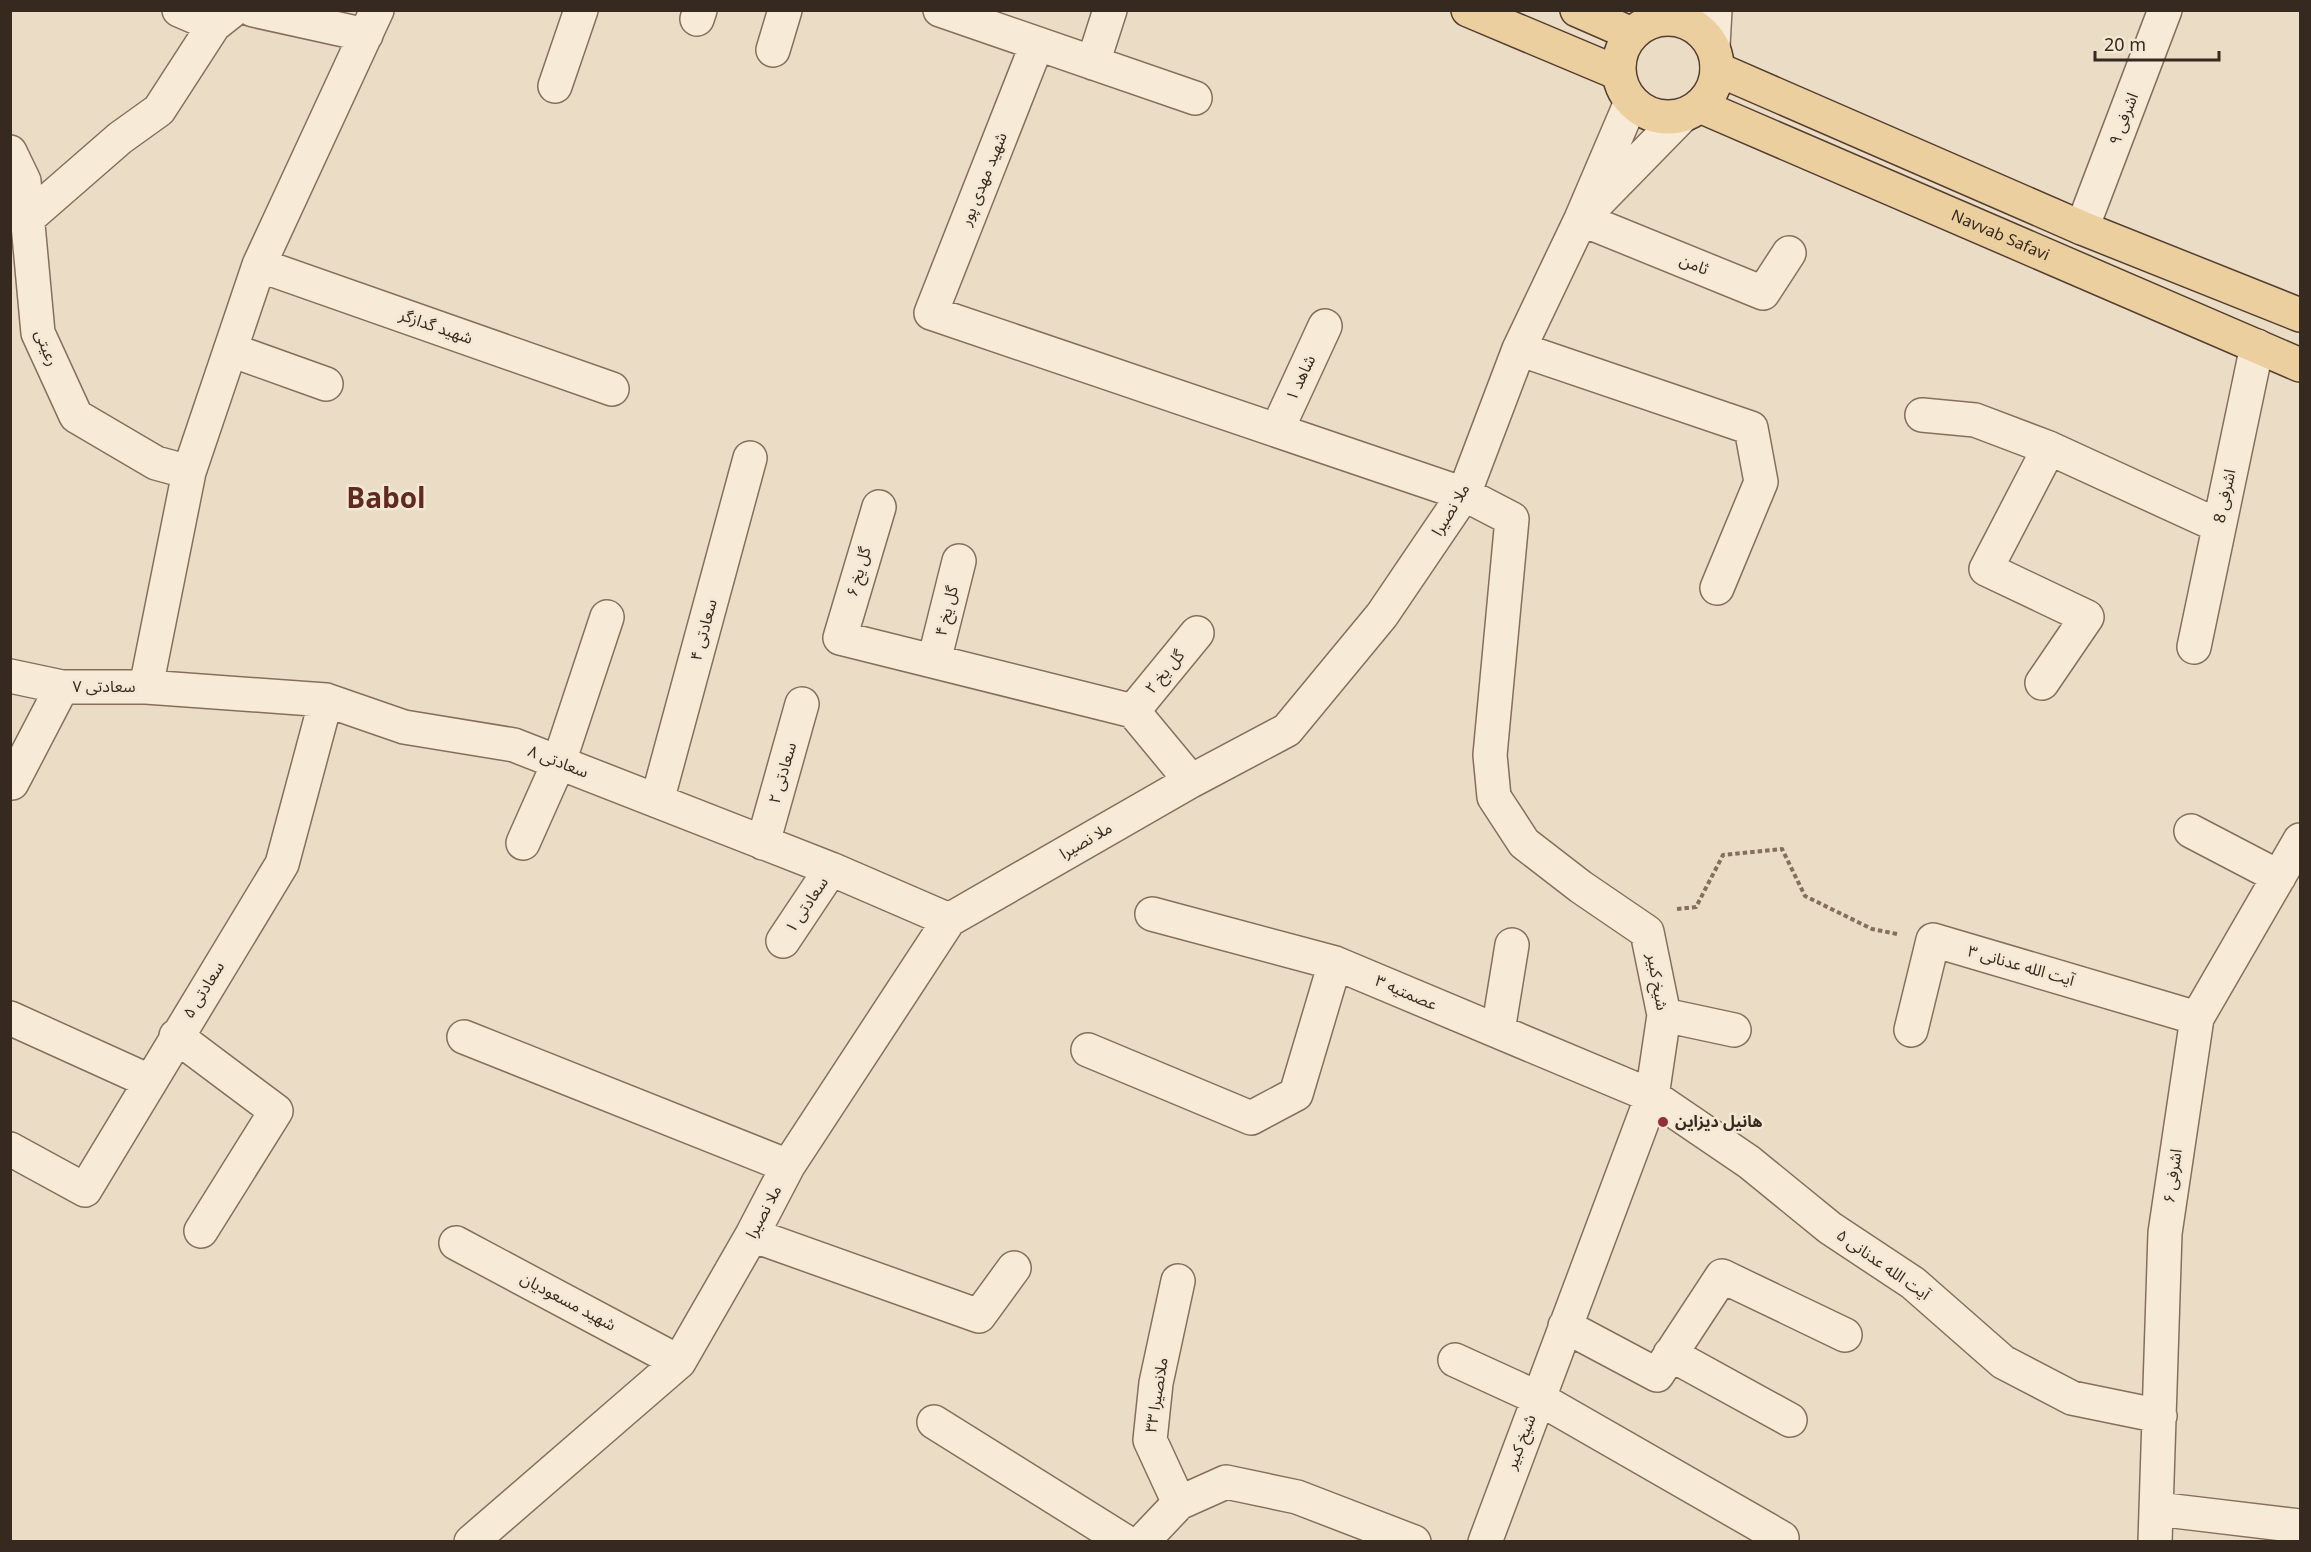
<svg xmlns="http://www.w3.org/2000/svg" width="2311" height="1552" viewBox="0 0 2311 1552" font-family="Georgia,'Noto Sans Arabic',serif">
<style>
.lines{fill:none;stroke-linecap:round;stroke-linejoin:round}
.minor-casing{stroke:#856f5c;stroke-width:36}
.major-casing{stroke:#533e30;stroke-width:36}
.path{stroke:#856f5c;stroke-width:4;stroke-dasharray:4.5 3;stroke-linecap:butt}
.minor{stroke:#f7ebd8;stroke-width:33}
.major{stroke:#eccf9f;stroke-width:33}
.poi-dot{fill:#913037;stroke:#f3e8d4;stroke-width:2}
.labels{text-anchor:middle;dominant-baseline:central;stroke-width:5;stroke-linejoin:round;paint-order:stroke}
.street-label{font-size:16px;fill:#36291f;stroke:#f3e8d4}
.poi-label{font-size:16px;font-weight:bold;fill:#36291f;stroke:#f3e8d4;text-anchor:start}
.town-label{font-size:28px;font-weight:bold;fill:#602a21;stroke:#f3e8d4}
</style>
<rect width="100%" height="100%" fill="#ebddc5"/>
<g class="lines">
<g class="minor-casing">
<path id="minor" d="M179,10L214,25L221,10
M253,10L366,35
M940,10L1195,98
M1665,18L1669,10
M697,19L700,10
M1037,44L931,313L1464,494L1512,519L1490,755L1494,797L1524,843L1581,887L1647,932L1664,1015L1652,1096L1485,1542
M1713,46L1715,10
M773,50L785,10
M1093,63L1110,10
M555,86L581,10
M10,152L24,181L38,333L76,416L156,463L189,472
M1593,207L1682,116
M27,219L120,138L159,110L214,25L233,10
M1581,219L1763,293L1789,253
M2082,228L2165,10
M259,265L612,389
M1519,349L1751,428L1761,482L1717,588
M231,350L326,384
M1922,415L1975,420L2049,448L2219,526
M1277,430L1325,326
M879,507L840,638L1133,711L1191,781
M2194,647L2257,346
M934,661L959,561
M10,676L62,687H146L326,700L404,727L514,745L831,869L949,920
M2042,683L2087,617L1986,569L2049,448
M146,687L189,472L259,265L377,10
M1133,711L1197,633
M12,783L62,687
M657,801L750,458
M2191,831L2279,877
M523,843L559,762L607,617
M763,843L802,704
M1152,914L1335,963L1652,1096L1749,1162L1830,1228L1913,1283L2003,1362L2072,1398L2160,1416
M783,941L831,869
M1664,1015L1734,1030
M10,1018L149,1081
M1911,1030L1933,940L2197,1018
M1498,1031L1512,945
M176,1036L276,1111L201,1231
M464,1037L788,1166
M1088,1050L1251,1118L1296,1094L1335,963
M10,1149L85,1190L282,864L326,700
M752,1235L979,1316L1014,1268
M456,1243L679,1362
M1178,1281L1156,1383L1150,1440L1179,1503
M1565,1326L1657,1375L1722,1276L1845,1335
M1670,1354L1790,1420
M1455,1360L1538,1398L1782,1538
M934,1422L1126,1542
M2157,1509L2300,1526
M471,1542L679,1362L752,1235L788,1166L949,920L1191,781L1287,730L1382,615L1464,494L1519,349L1581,219L1631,102
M1142,1542L1179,1503L1226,1482L1297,1497L1414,1542
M2155,1542L2165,1233L2197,1018L2300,840"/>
</g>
<g class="major-casing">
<g id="major">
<path d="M1468,10L1618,73"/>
<path d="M1577,10L1632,34"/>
<circle cx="1668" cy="68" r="49"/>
<path d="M1717,69L2082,228L2300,315"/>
<path id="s1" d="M1700,106L2300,365"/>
</g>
</g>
<path class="path" d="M1677,909L1696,907L1723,855L1782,849L1805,896L1872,929L1897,934"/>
<use href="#minor" class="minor"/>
<use href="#major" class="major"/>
</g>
<circle class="poi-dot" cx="1663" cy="1122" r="6"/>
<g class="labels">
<g class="street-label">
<text transform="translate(2124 119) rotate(-69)">اشرفی ۹</text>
<text transform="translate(984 179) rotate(-68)">شهید مهدی پور</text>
<text stroke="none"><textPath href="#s1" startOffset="327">Navvab Safavi</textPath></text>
<text transform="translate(1694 265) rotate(22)">ثامن</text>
<text transform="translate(436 327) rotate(19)">شهید گدازگر</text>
<text transform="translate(46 348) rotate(69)">رعیتی</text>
<text transform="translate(1301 378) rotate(-65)">شاهد ۱</text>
<text transform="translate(2225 496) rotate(-78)">اشرفی 8</text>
<text transform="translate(1451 510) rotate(-59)">ملا نصیرا</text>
<text transform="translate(859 572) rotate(-74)">گل یخ ۶</text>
<text transform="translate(947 611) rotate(-76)">گل یخ ۴</text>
<text transform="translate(704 630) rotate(-75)">سعادتی ۴</text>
<text transform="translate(1165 672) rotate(-50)">گل یخ ۲</text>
<text x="104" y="687">سعادتی ۷</text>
<text transform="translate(558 762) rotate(21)">سعادتی ۸</text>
<text transform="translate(783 773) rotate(-74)">سعادتی ۲</text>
<text transform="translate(1086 841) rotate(-30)">ملا نصیرا</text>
<text transform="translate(807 905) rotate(-56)">سعادتی ۱</text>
<text transform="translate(2021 966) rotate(16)">آیت الله عدنانی ۳</text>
<text transform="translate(1657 982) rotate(80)">شیخ کبیر</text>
<text transform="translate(204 990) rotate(-58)">سعادتی ۵</text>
<text transform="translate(1406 993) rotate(23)">عصمتیه ۳</text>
<text transform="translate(2173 1176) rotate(-82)">اشرفی ۶</text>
<text transform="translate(764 1212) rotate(-62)">ملا نصیرا</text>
<text transform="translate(1883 1265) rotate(35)">آیت الله عدنانی ۵</text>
<text transform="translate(568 1302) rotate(28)">شهید مسعودیان</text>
<text transform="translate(1157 1395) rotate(-81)">ملانصیرا ۳۳</text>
<text transform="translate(1521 1442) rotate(-69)">شیخ کبیر</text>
</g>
<g class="poi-label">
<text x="1675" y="1122">هانیل دیزاین</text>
</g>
<g class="town-label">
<text x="386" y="499">Babol</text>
</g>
</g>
<rect width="2311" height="1552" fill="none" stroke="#36291f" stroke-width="24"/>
<path d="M2095 51v9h124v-9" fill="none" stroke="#36291f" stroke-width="3"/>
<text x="2104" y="51" font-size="18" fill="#36291f" stroke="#f3e8d4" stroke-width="4.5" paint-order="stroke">20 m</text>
</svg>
